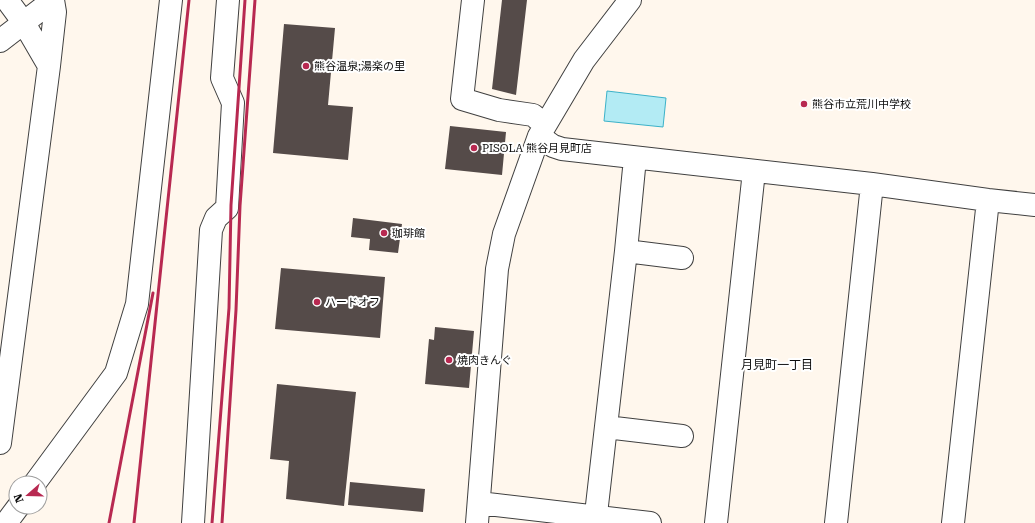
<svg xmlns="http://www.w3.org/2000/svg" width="1035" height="523" viewBox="0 0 1035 523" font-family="'Roboto Serif','Noto Sans JP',serif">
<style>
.water{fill:#b3ebf4;stroke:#3cb2c9}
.building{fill:#554b49}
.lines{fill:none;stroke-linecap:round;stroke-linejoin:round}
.minor-casing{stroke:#404040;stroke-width:24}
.minor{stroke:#fff;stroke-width:22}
.rail{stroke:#b82951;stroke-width:3}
.poi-dot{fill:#b82951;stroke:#fff;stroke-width:1.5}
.labels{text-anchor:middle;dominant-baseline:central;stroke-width:4;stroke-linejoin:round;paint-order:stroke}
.poi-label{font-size:11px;fill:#0d0d0d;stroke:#fff;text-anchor:start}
.neighbourhood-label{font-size:12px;fill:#0d0d0d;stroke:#fff}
</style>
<rect width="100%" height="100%" fill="#fff7ed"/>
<path class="water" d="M607,91L666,98L663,127L604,121Z"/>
<path class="building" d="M502,0H527L516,95L492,89Z
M284,24L335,28L328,105L353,107L348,160L273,153Z
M450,126L506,132L502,175L445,169Z
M353,218L402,224L398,253L369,250L370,239L351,237Z
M281,268L385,277L380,338L275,329Z
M435,327L474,331L469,388L425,384L429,339L434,340Z
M277,384L356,392L344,506L286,499L289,461L270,459Z
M350,482L425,489L423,512L348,505Z"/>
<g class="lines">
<g class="minor-casing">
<path id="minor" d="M7,0L24,23L49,66
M473,0L462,99L499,110L533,115L545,125
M0,41L53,0
M539,136L553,146L562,149L872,184L988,200L1035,205
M626,251L682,258
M606,427L682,436
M0,443L49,66L55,12L53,0
M35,483L116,373L137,304L171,0
M479,503L650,523
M6,523L18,507
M193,523L211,230L216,218L227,208L233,103L222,78L228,0
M477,523L497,269L504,234L539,136L584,60L630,0
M595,523L626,251L635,158
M716,523L754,171
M836,523L872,184
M953,523L988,200"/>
</g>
<use href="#minor" class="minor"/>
<path class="rail" d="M109,523L153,293
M134,523L189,0
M212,523L229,308L231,205L245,0
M222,523L236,310L240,206L255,0"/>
</g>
<g class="poi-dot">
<circle cx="306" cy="66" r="4"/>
<circle cx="804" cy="104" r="4"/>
<circle cx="474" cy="148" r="4"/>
<circle cx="384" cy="233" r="4"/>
<circle cx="317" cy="302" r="4"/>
<circle cx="449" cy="360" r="4"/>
</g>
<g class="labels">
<g class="poi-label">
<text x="314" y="66">熊谷温泉;湯楽の里</text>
<text x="812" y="104">熊谷市立荒川中学校</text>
<text x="482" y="148">PISOLA 熊谷月見町店</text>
<text x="392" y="233">珈琲館</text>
<text x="325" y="302">ハードオフ</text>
<text x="457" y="360">焼肉きんぐ</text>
</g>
<g class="neighbourhood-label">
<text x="777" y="365">月見町一丁目</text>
</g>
</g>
<g transform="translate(28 495) rotate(250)"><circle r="19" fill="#ffffff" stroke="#9e9e9e"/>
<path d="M0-3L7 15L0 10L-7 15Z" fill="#b82951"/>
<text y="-6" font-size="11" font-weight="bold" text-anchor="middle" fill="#0d0d0d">N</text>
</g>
</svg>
